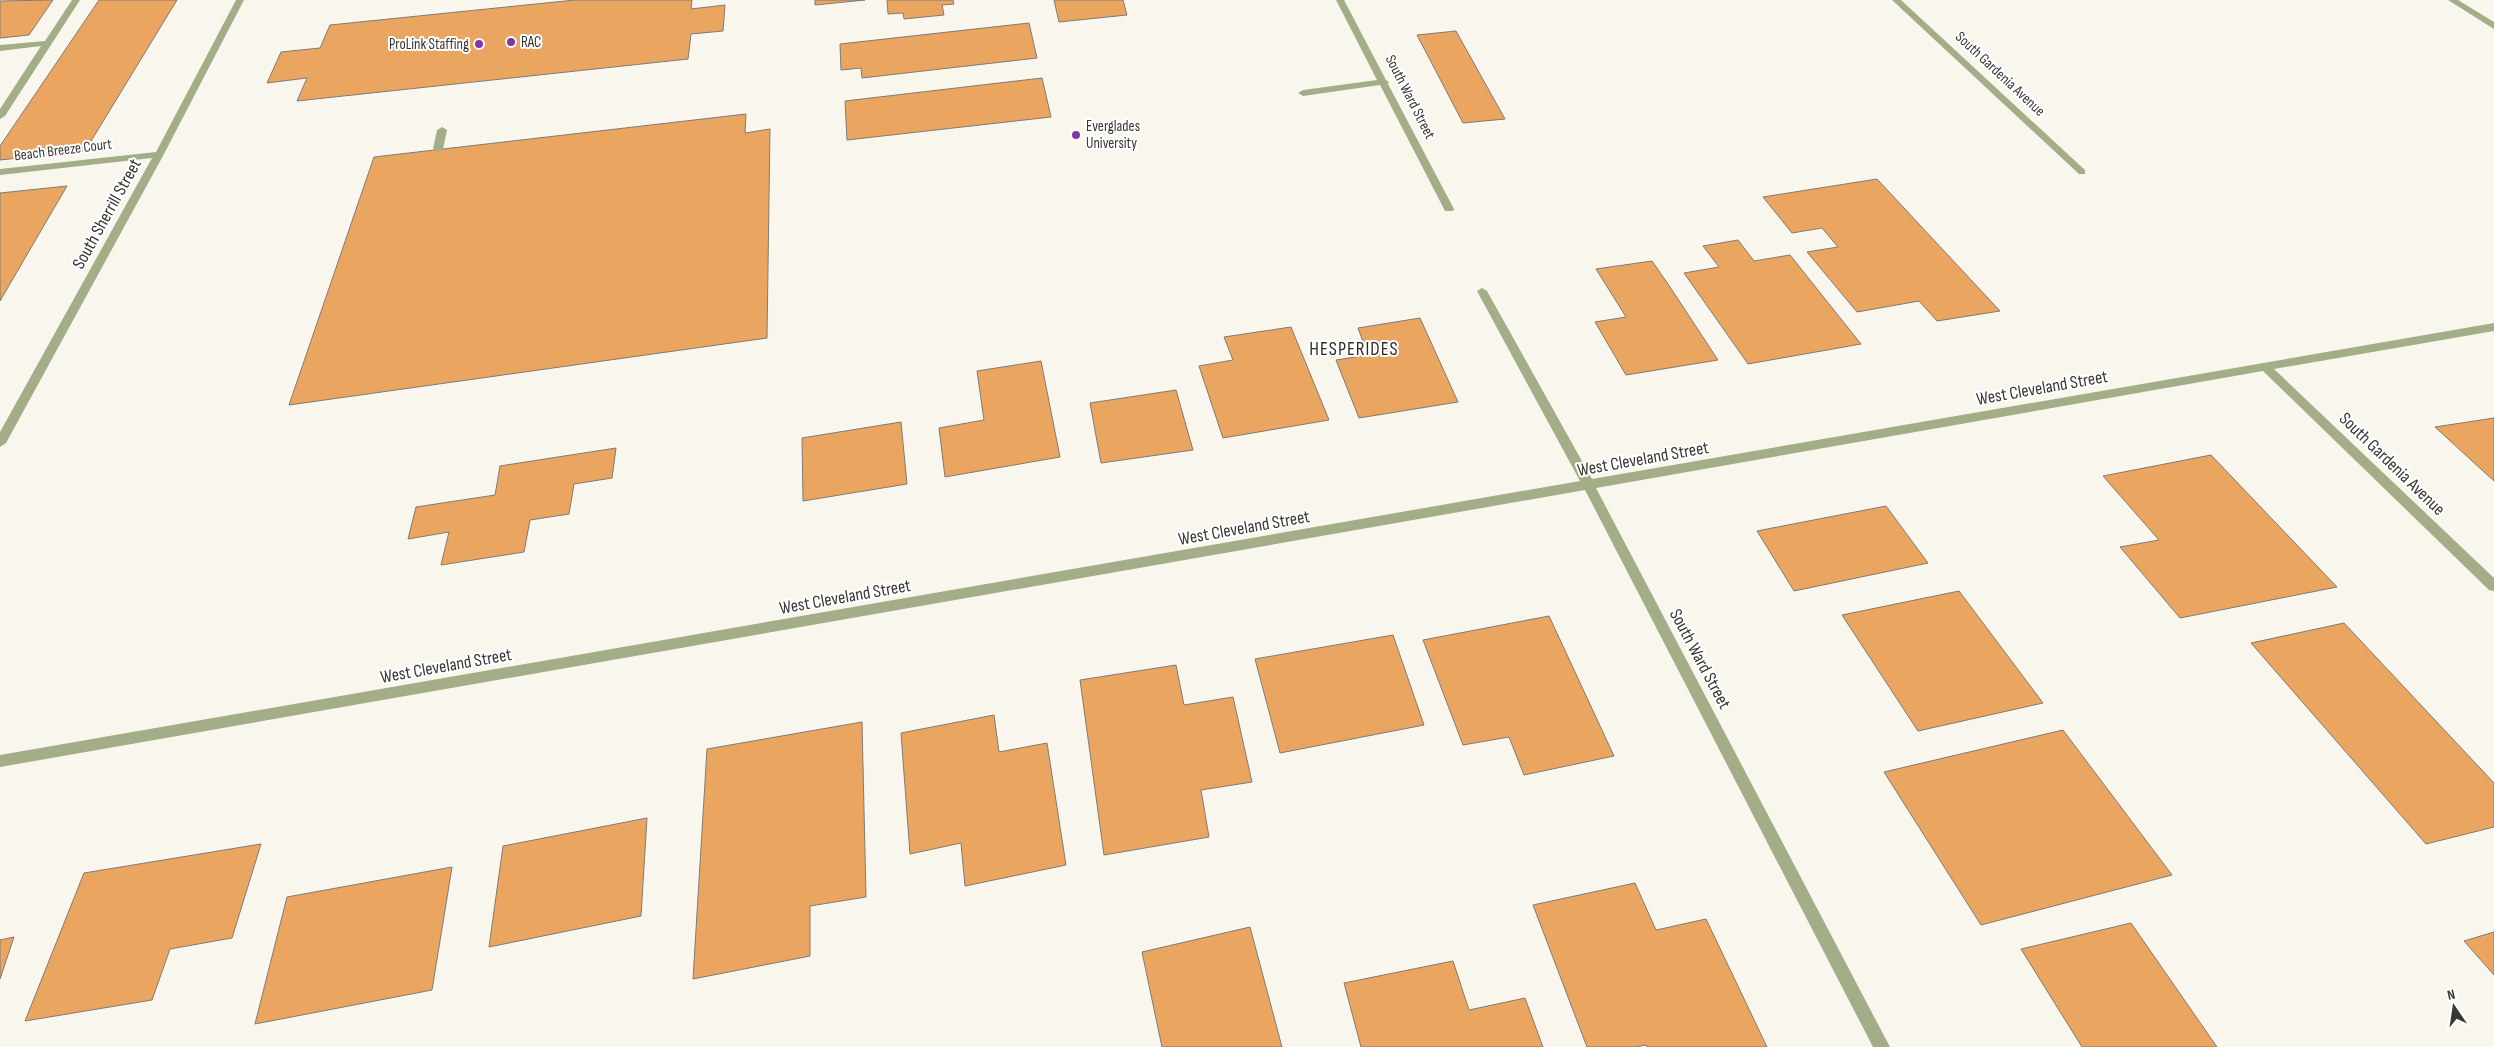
<svg xmlns="http://www.w3.org/2000/svg" width="2494" height="1047" viewBox="0 0 2494 1047" font-family="'Sofia Sans Condensed',sans-serif">
<style>
.building{fill:#eaa660;stroke:#817a73}
.lines{fill:none;stroke-linecap:round;stroke-linejoin:round}
.minor{fill:#a3ae88;fill-rule:evenodd}
.poi-dot{fill:#8534a3;stroke:#fff;stroke-width:2}
.labels{text-anchor:middle;dominant-baseline:central;stroke-width:4;stroke-linejoin:round;paint-order:stroke}
.far-poi-label{font-size:15px;fill:#393734;stroke:#fff;text-anchor:start}
.far-street-label{font-size:15px;fill:#393734;stroke:#fff}
.street-label{font-size:18px;fill:#393734;stroke:#fff}
.neighbourhood-label{font-size:19px;letter-spacing:1px;fill:#2d2b23;stroke:#fff}
</style>
<rect width="100%" height="100%" fill="#f9f7ed"/>
<path class="building" d="M53,0L29,35L0,38V1Z
M99,0H177L85,151L0,160V146Z
M575,0H692L691,9L725,5L723,31L691,34L688,59L297,101L307,78L267,83L281,52L320,48L330,25Z
M815,0H865L815,5Z
M887,0H953L954,4L942,5L944,15L904,19L903,13L888,14Z
M1054,0H1123L1127,15L1059,22Z
M1029,23L1037,58L862,78L861,68L841,70L840,44Z
M1456,31L1481,76L1505,119L1463,123L1417,35Z
M1042,78L1051,117L847,140L845,101Z
M746,114L745,133L770,129L767,338L289,405L374,157Z
M1877,179L2000,311L1937,321L1919,301L1857,312L1807,252L1838,247L1822,228L1792,233L1763,197Z
M67,186L0,301V193Z
M1738,240L1754,261L1790,255L1861,344L1748,364L1684,273L1719,267L1703,246Z
M1652,261L1668,284L1718,360L1626,375L1595,322L1626,317L1596,269Z
M1420,318L1458,402L1359,418L1336,360L1368,355L1358,328Z
M1291,327L1329,420L1223,438L1199,366L1233,360L1224,337Z
M1041,361L1060,457L945,477L939,428L984,420L977,371Z
M1176,390L1193,450L1101,463L1090,403Z
M2494,418V481L2435,427Z
M901,422L907,484L803,501L802,438Z
M616,448L612,478L574,484L569,514L530,520L524,552L441,565L449,532L408,539L416,507L495,495L500,466Z
M2211,455L2337,587L2180,618L2120,547L2159,540L2103,476Z
M1886,506L1928,563L1794,591L1757,531Z
M1959,591L2043,703L1918,731L1842,615Z
M1549,616L1614,756L1524,775L1509,737L1463,745L1423,640Z
M2344,623L2494,783V827L2426,844L2251,643Z
M1393,635L1424,725L1280,753L1255,659Z
M1176,665L1184,705L1233,697L1252,782L1201,790L1209,837L1104,855L1080,680Z
M994,715L999,752L1047,743L1066,865L965,886L961,843L910,854L901,733Z
M862,722L866,897L810,906V956L693,979L707,749Z
M2063,730L2172,875L1981,925L1884,772Z
M647,818L641,916L489,947L503,846Z
M261,844L232,938L170,949L152,1000L25,1021L84,873Z
M452,867L432,990L255,1024L287,897Z
M1635,883L1656,930L1706,919L1767,1047H1647L1646,1045L1635,1047H1587L1533,905Z
M2131,923L2217,1047H2082L2021,949Z
M1250,927L1282,1047H1162L1142,952Z
M2494,932V975L2464,941Z
M14,937L0,979V940Z
M1453,961L1469,1010L1525,998L1543,1047H1361L1344,983Z"/>
<g class="lines">
<path class="minor" d="M72,0H80L5,116L0,119V109L41,46L0,51V45L45,41Z
M236,0H244L164,154L6,443L0,447V432L152,158L0,175V169L156,152Z
M1336,0H1344L1386,80L1389,82L1388,84L1454,209L1453,211H1445L1444,209L1380,85L1303,96L1298,93L1303,90L1377,80Z
M1892,0H1901L2085,170V174H2079Z
M2448,0H2458L2494,22V29Z
M442,127L447,130L443,149L438,152L433,149L437,130Z
M1482,288L1487,291L1592,479L2494,323V331L2274,369L2494,578V591L2489,590L2263,371L1596,488L1890,1047H1873L1585,490L0,767V755L1580,481L1477,291Z"/>
</g>
<g class="poi-dot">
<circle cx="511" cy="42" r="5"/>
<circle cx="479" cy="44" r="5"/>
<circle cx="1076" cy="135" r="5"/>
</g>
<g class="labels">
<g class="far-poi-label">
<text x="521" y="42">RAC</text>
<text x="469" y="44" text-anchor="end">ProLink Staffing</text>
<text x="1086" y="126">Everglades<tspan x="1086" dy="17">University</tspan></text>
</g>
<g class="far-street-label">
<text transform="translate(2000 74) rotate(43)">South Gardenia Avenue</text>
<text transform="translate(1410 97) rotate(63)">South Ward Street</text>
<text transform="translate(63 150) rotate(-7)">Beach Breeze Court</text>
</g>
<g class="street-label">
<text transform="translate(107 214) rotate(-61)">South Sherrill Street</text>
<text transform="translate(2042 388) rotate(-10)">West Cleveland Street</text>
<text transform="translate(1643 459) rotate(-10)">West Cleveland Street</text>
<text transform="translate(2392 464) rotate(44)">South Gardenia Avenue</text>
<text transform="translate(1244 528) rotate(-10)">West Cleveland Street</text>
<text transform="translate(845 597) rotate(-10)">West Cleveland Street</text>
<text transform="translate(1700 659) rotate(62)">South Ward Street</text>
<text transform="translate(446 666) rotate(-10)">West Cleveland Street</text>
</g>
<g class="neighbourhood-label">
<text x="1354" y="349">HESPERIDES</text>
</g>
</g>
<g transform="translate(2454 1007) rotate(347)" stroke="#ffffff" stroke-width="4" paint-order="stroke">
<path d="M0-4L9 19L0 12L-9 19Z" fill="#393734"/>
<text y="-8" font-size="14" font-weight="bold" text-anchor="middle" fill="#393734">N</text>
</g>
</svg>
